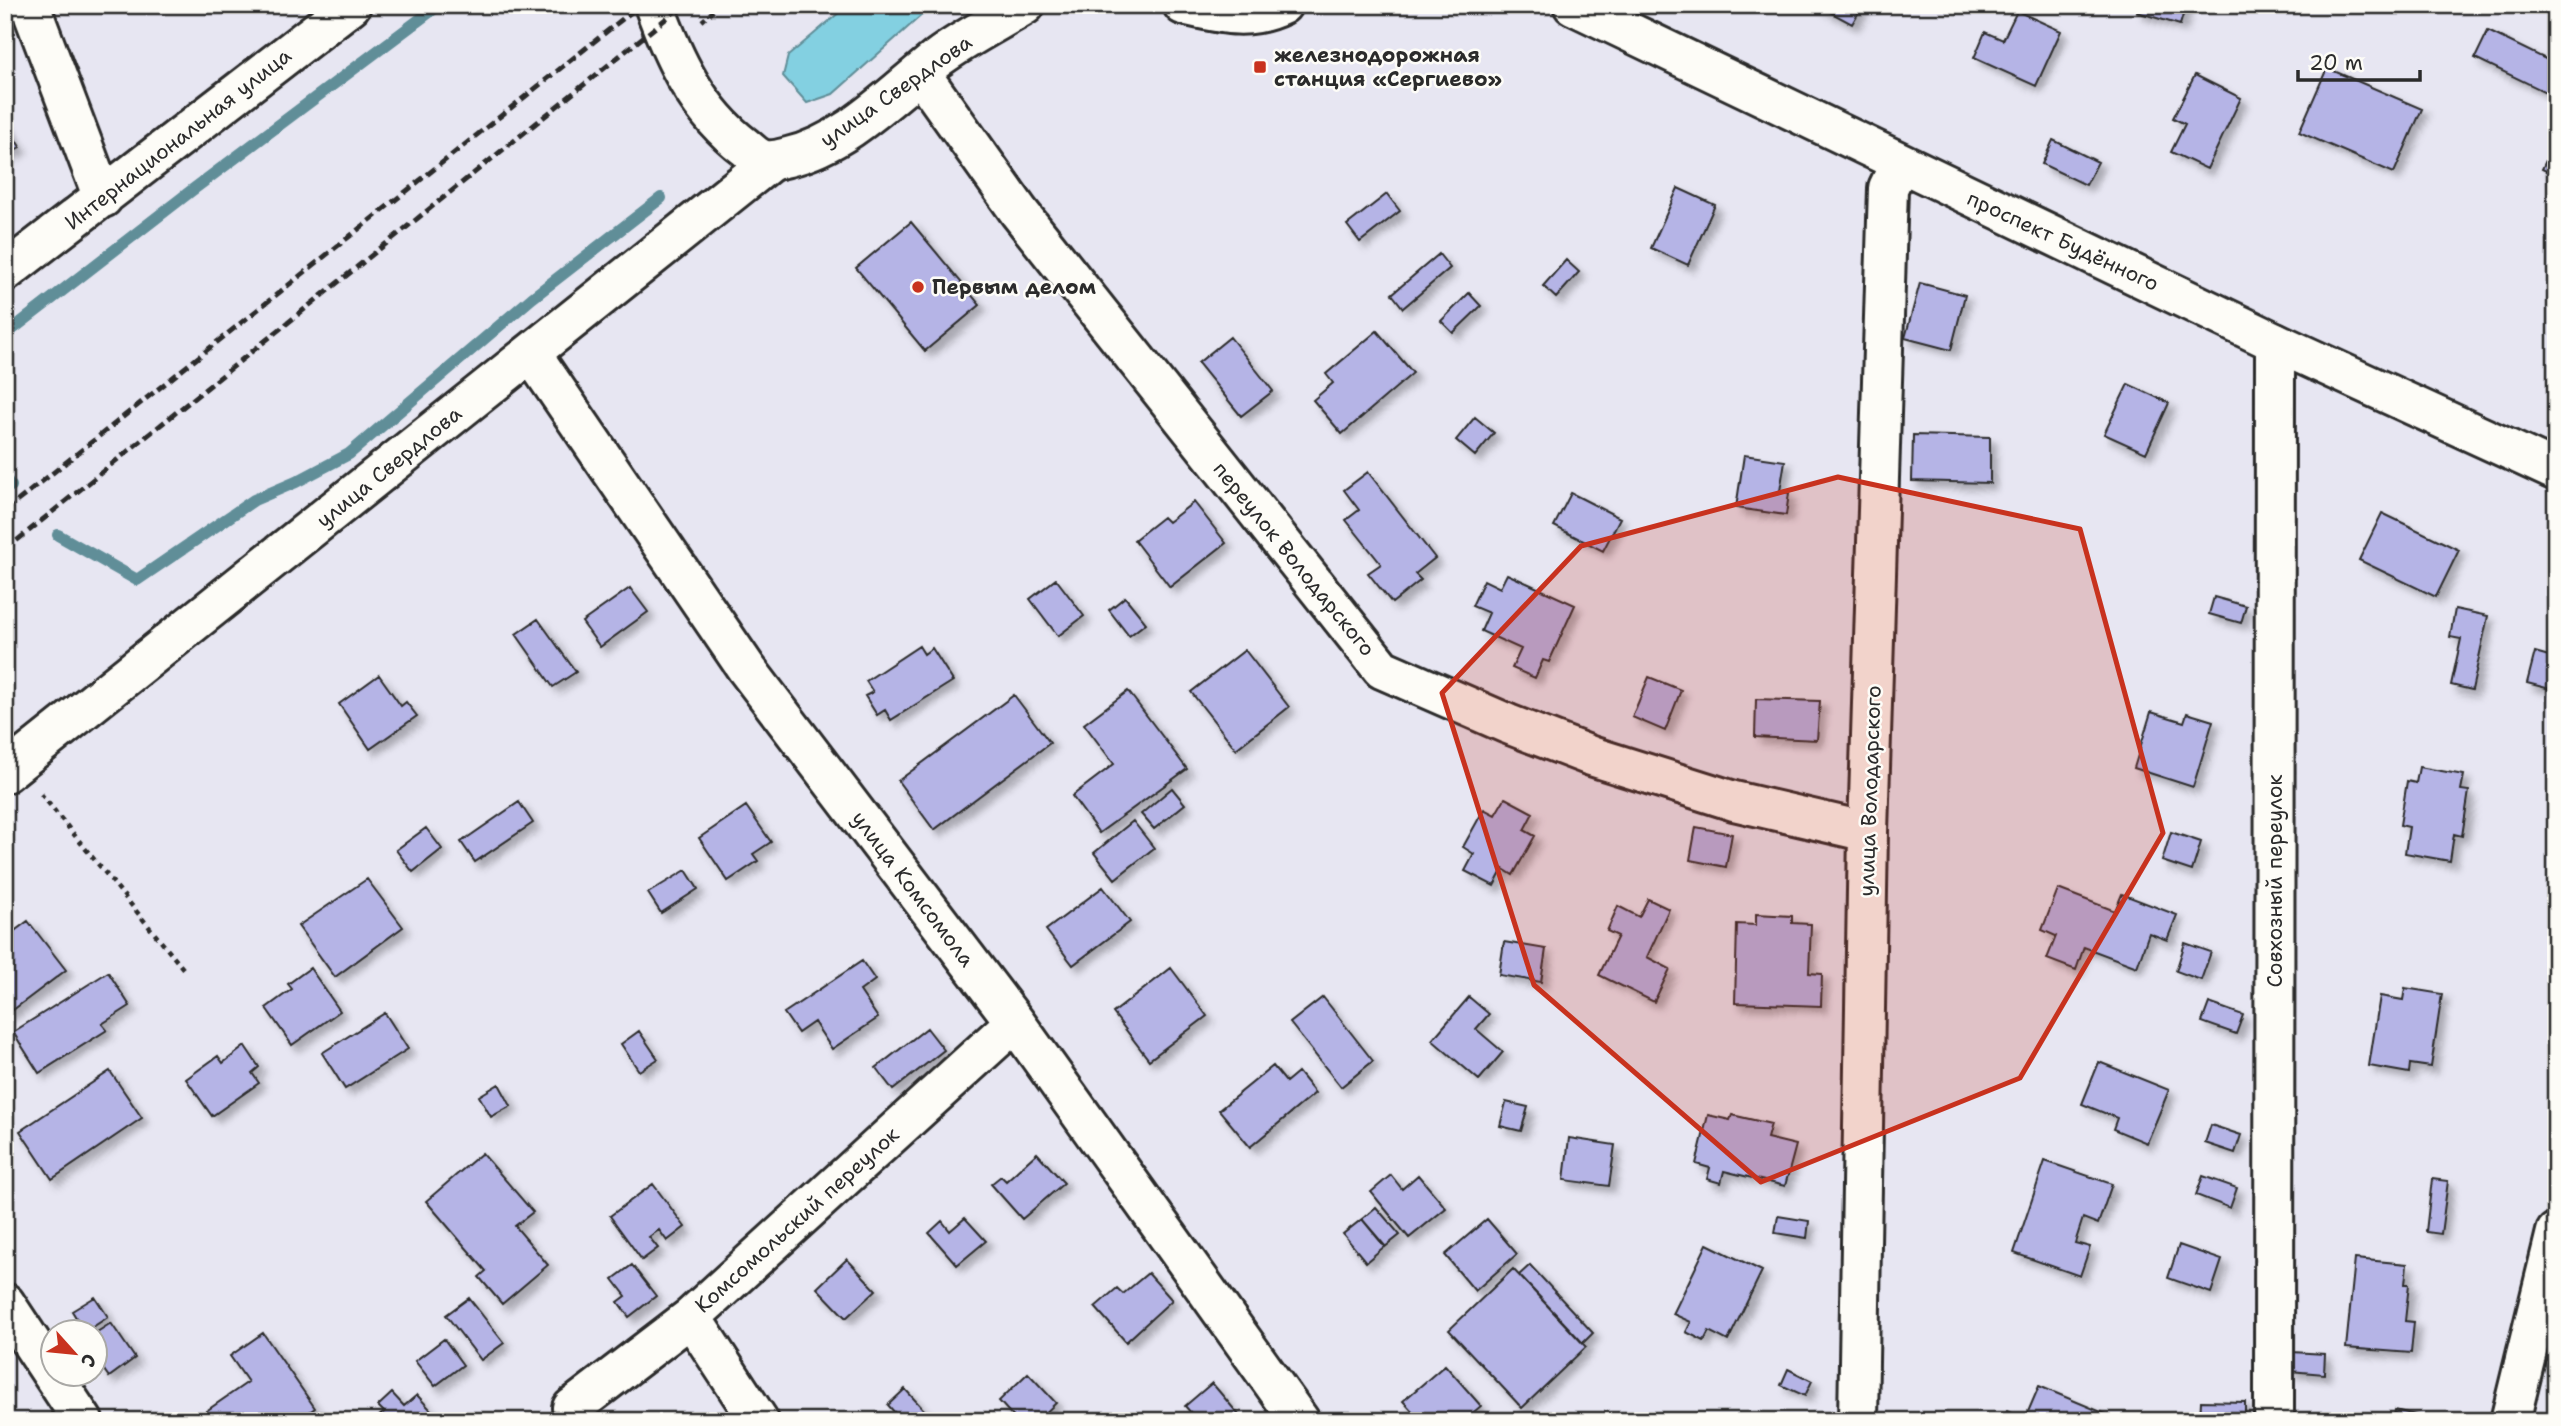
<svg xmlns="http://www.w3.org/2000/svg" width="2561" height="1426" viewBox="0 0 2561 1426" font-family="'Shantell Sans',sans-serif">
<style>
.water{fill:#83d0e1;stroke:#608e98;stroke-width:2}
.lines{fill:none;stroke-linecap:round;stroke-linejoin:round}
.stream{stroke:#608e98;stroke-width:12}
.building{fill:#b5b4e6;stroke:#2b2b2b;stroke-width:2;filter:url(#shadow)}
.street-casing{stroke:#2b2b2b;stroke-width:44}
.secondary-casing{stroke:#2b2b2b;stroke-width:44}
.path{stroke:#2b2b2b;stroke-width:4.5;stroke-dasharray:5 5;stroke-linecap:butt}
.street{stroke:#fdfcf7;stroke-width:38}
.secondary{stroke:#fdfcf7;stroke-width:38}
.rail{stroke:#2b2b2b;stroke-width:5;stroke-dasharray:10 5;stroke-linecap:butt}
.marked{fill:#c8321e;fill-opacity:0.2;stroke:#c8321e;stroke-width:5;stroke-linejoin:round}
.poi-dot{fill:#c8321e;stroke:#fdfcf7;stroke-width:2.5}
.labels{text-anchor:middle;dominant-baseline:central;stroke-width:5;stroke-linejoin:round;paint-order:stroke}
.poi-label{font-size:21px;font-weight:bold;fill:#2b2b2b;stroke:#fdfcf7;text-anchor:start}
.street-label{font-size:21px;fill:#2b2b2b;stroke:#fdfcf7}
</style>
<defs>
<filter id="shadow"><feDropShadow dx="6" dy="6" stdDeviation="3.5" flood-color="#0004"/></filter>
</defs>
<rect width="100%" height="100%" fill="#e7e6f2"/>
<filter id="ink" filterUnits="userSpaceOnUse"><feTurbulence type="fractalNoise" baseFrequency=".0143" numOctaves="2"/><feDisplacementMap in="SourceGraphic" scale="14" xChannelSelector="R" yChannelSelector="G"/><feConvolveMatrix kernelMatrix="1 2 1 2 8 2 1 2 1" color-interpolation-filters="sRGB"/></filter>
<g filter="url(#ink)">
<path class="water" d="M848,5H933L833,94L807,103L783,76L788,56Z"/>
<g class="lines">
<path class="stream" d="M5,335L191,191L439,5
M5,479L11,486
M58,535L137,580L254,500L296,482L349,454L532,298L661,198"/>
</g>
<path class="building" d="M1817,5H1863L1852,24Z
M2139,5H2177L2185,8L2180,25L2137,12Z
M2017,11L2061,31L2036,86L1974,58L1985,32L2003,40Z
M2488,31L2556,64V97L2475,58Z
M2327,68L2422,109L2394,173L2299,132Z
M2195,75L2241,98L2207,169L2171,152L2185,124L2173,118Z
M5,122L20,147L5,156Z
M2556,139V176L2542,169Z
M2053,140L2098,162L2086,185L2042,164Z
M1678,188L1715,205L1688,265L1651,248Z
M1387,194L1400,211L1360,242L1347,225Z
M911,222L980,305L925,351L856,268Z
M1439,254L1450,268L1403,308L1392,294Z
M1566,260L1579,272L1556,298L1543,286Z
M1920,283L1965,295L1951,350L1905,338Z
M1469,293L1481,306L1453,333L1441,321Z
M1377,331L1413,373L1342,434L1313,400L1333,383L1326,374Z
M1230,337L1273,391L1241,416L1198,363Z
M2128,384L2169,403L2146,453L2104,434Z
M1475,417L1494,433L1475,456L1456,440Z
M1913,435L1990,437V483L1912,481Z
M1744,455L1785,461L1780,491L1789,493L1786,515L1736,508Z
M1368,472L1435,558L1415,574L1421,580L1392,603L1368,573L1381,564L1346,520L1359,510L1344,490Z
M1571,493L1620,518L1603,551L1554,526Z
M1194,502L1226,543L1170,587L1134,540L1163,517L1168,522Z
M2382,513L2459,550L2436,597L2359,560Z
M1507,574L1575,605L1549,662L1543,660L1535,678L1512,668L1521,649L1481,631L1489,613L1472,606L1484,580L1500,588Z
M1056,579L1084,616L1058,636L1030,599Z
M630,588L648,612L600,647L582,622Z
M1125,597L1146,623L1129,636L1109,610Z
M2214,597L2246,606L2241,623L2209,614Z
M2455,609L2488,616L2472,690L2451,685L2461,639L2450,637Z
M538,619L576,672L553,687L516,634Z
M919,646L924,654L932,648L953,681L891,720L885,710L877,715L865,696L873,692L866,681Z
M1245,650L1289,707L1236,749L1191,692Z
M2535,652L2556,658L2554,690L2527,683Z
M379,675L401,706L406,702L417,716L370,749L339,704Z
M1649,677L1681,690L1665,731L1632,717Z
M1128,691L1187,769L1099,833L1072,796L1114,764L1084,724Z
M1014,695L1050,743L934,830L898,781Z
M1756,699L1820,701L1817,740L1755,737Z
M2151,712L2184,722L2187,713L2213,721L2193,787L2134,768Z
M2419,767L2464,775L2461,790L2469,791L2462,836L2454,834L2450,861L2405,853L2409,827L2400,825L2407,781L2416,783Z
M1172,788L1185,804L1154,829L1141,814Z
M1505,798L1533,813L1524,830L1535,836L1513,875L1503,869L1494,886L1465,871L1474,854L1463,847L1484,809L1495,815Z
M519,802L533,823L475,862L461,842Z
M746,806L771,842L753,854L758,861L728,881L699,838Z
M1133,821L1154,848L1115,879L1094,853Z
M1696,827L1732,834L1726,867L1690,860Z
M426,828L442,849L413,872L396,850Z
M2171,832L2201,842L2192,871L2162,861Z
M686,870L698,889L661,913L648,893Z
M367,879L403,927L335,977L298,926Z
M1103,887L1130,922L1073,965L1046,930Z
M2058,889L2115,911L2122,894L2177,915L2167,940L2149,933L2137,967L2084,947L2076,970L2047,959L2056,936L2042,930Z
M1648,899L1669,909L1647,957L1670,969L1654,1002L1599,975L1618,936L1607,931L1618,906L1639,917Z
M1756,914L1792,916V923L1811,924L1809,973L1822,974L1821,1006L1735,1003L1737,924L1756,925Z
M28,921L66,970L5,1016V938Z
M1504,942L1546,949L1541,982L1499,975Z
M2185,943L2211,952L2201,980L2176,971Z
M862,961L875,980L860,991L878,1018L832,1049L814,1022L798,1033L784,1013Z
M310,968L340,1011L292,1045L266,1008L292,989L288,984Z
M1171,968L1207,1016L1149,1060L1113,1013Z
M108,972L130,1006L102,1024L107,1030L39,1073L13,1032Z
M2405,988L2442,994L2431,1067L2410,1064L2409,1073L2369,1066L2380,996L2403,1000Z
M1323,997L1373,1061L1341,1087L1290,1023Z
M1469,997L1489,1014L1476,1029L1503,1052L1479,1080L1432,1040Z
M2209,1003L2243,1015L2236,1034L2202,1022Z
M385,1013L408,1049L345,1089L322,1053Z
M927,1028L944,1050L893,1090L876,1068Z
M639,1031L658,1059L639,1071L621,1044Z
M245,1046L259,1067L252,1073L259,1083L212,1116L186,1079L218,1056L223,1063Z
M2099,1062L2169,1090L2147,1143L2113,1129L2117,1118L2082,1104Z
M1273,1066L1286,1082L1298,1072L1315,1093L1250,1147L1219,1110Z
M110,1071L142,1118L52,1179L20,1131Z
M499,1084L511,1106L491,1117L479,1096Z
M1506,1102L1528,1107L1521,1131L1500,1126Z
M1708,1115L1730,1120L1732,1115L1771,1124L1767,1138L1796,1145L1785,1186L1724,1171L1721,1183L1707,1179L1710,1168L1696,1164Z
M2211,1125L2241,1135L2235,1153L2205,1143Z
M1569,1138L1615,1145L1609,1186L1564,1180Z
M482,1153L533,1212L515,1226L548,1265L502,1304L479,1277L486,1271L426,1201Z
M1037,1153L1064,1183L1022,1219L991,1184L1001,1176L1006,1181Z
M2045,1161L2112,1184L2098,1224L2083,1218L2075,1243L2090,1247L2080,1276L2014,1253Z
M1391,1175L1402,1189L1418,1175L1446,1208L1409,1238L1371,1192Z
M2203,1176L2237,1188L2230,1208L2196,1195Z
M2432,1179L2448,1181L2441,1234L2426,1232Z
M653,1184L685,1227L667,1241L659,1230L649,1237L658,1248L642,1260L610,1216Z
M1376,1207L1400,1235L1385,1247L1362,1219Z
M1778,1216L1809,1221L1807,1238L1775,1233Z
M965,1218L986,1241L957,1265L929,1233L942,1221L950,1231Z
M1362,1219L1385,1246L1366,1262L1343,1234Z
M1487,1219L1517,1254L1475,1291L1445,1255Z
M1707,1244L1762,1271L1728,1341L1709,1331L1704,1341L1686,1332L1691,1322L1673,1314Z
M2179,1245L2222,1260L2211,1293L2168,1278Z
M847,1259L876,1290L846,1318L817,1288Z
M2355,1259L2407,1264L2405,1284H2409L2405,1321L2414,1322L2411,1353L2346,1348Z
M632,1265L656,1296L629,1317L618,1302L626,1296L613,1279Z
M1530,1265L1593,1333L1583,1343L1519,1275Z
M1513,1269L1586,1347L1522,1408L1449,1330Z
M1148,1273L1172,1300L1126,1342L1095,1307L1117,1288L1123,1294Z
M95,1297L108,1317L85,1332L72,1311Z
M469,1298L504,1343L481,1360L446,1315Z
M111,1323L135,1358L109,1377L94,1356V1334Z
M263,1333L315,1408L297,1421H203L199,1416L248,1382L230,1356Z
M444,1339L463,1365L435,1386L415,1361Z
M2292,1352L2325,1354L2324,1374L2290,1371Z
M1445,1365L1481,1406L1463,1421H1421L1403,1401Z
M1788,1369L1812,1381L1805,1396L1781,1385Z
M1028,1373L1056,1403L1037,1421H1017L999,1401Z
M1212,1383L1244,1421H1198L1185,1406Z
M2039,1386L2118,1419L2117,1421H2003L2007,1411L2025,1419Z
M905,1389L925,1411L916,1421H902L888,1405Z
M392,1393L404,1406L417,1395L441,1421H373L384,1412L378,1406Z
M2201,1401L2245,1402V1421H2200Z
M2395,1410L2424,1417V1421H2393Z"/>
<g class="lines">
<g class="street-casing">
<path id="street" d="M30,5L103,198
M921,74L1019,212L1382,669L1508,724L1591,756L1734,801L1868,832
M5,272L351,5
M531,353L746,668L1015,1022L1300,1421
M5,773L771,161
M5,1303L83,1421
M691,1317L759,1421
M572,1408L691,1317L1015,1022
M1858,1421L1868,832L1888,188L1900,163
M2274,1421L2275,342
M2510,1421L2556,1232"/>
</g>
<g class="secondary-casing">
<path id="secondary" d="M654,5C673,58 698,112 745,147C750,151 756,157 762,159C771,162 780,159 788,157C847,143 892,94 938,58C965,38 997,22 1025,5
M1183,5C1219,13 1247,22 1282,5
M1573,5L2275,342L2556,471"/>
</g>
<path class="path" d="M702,21L720,5
M41,794L185,971"/>
<use href="#street" class="street"/>
<use href="#secondary" class="secondary"/>
<path class="rail" d="M5,511L640,5
M5,550L683,5"/>
</g>
</g>
<path class="marked" d="M1838,477L2080,529L2163,833L2020,1078L1761,1182L1534,985L1442,693L1581,546Z"/>
<g class="poi-dot">
<rect x="1253" y="60" width="14" height="14" rx="3.5"/>
<circle cx="918" cy="287" r="7"/>
</g>
<g class="labels">
<g class="poi-label">
<text x="1274" y="55">железнодорожная<tspan x="1274" dy="24">станция «Сергиево»</tspan></text>
<text x="932" y="287">Первым делом</text>
</g>
<g class="street-label">
<text transform="translate(896 91) rotate(-35)">улица Свердлова</text>
<text transform="translate(178 139) rotate(-38)">Интернациональная улица</text>
<text transform="translate(2063 241) rotate(25)">проспект Будённого</text>
<text transform="translate(389 467) rotate(-39)">улица Свердлова</text>
<text transform="translate(1294 559) rotate(51)">переулок Володарского</text>
<text transform="translate(1870 791) rotate(-88)">улица Володарского</text>
<text transform="translate(2275 881) rotate(-90)">Совхозный переулок</text>
<text transform="translate(913 889) rotate(53)">улица Комсомола</text>
<text transform="translate(797 1220) rotate(-42)">Комсомольский переулок</text>
</g>
</g>
<rect width="2561" height="1426" fill="none" stroke="#fdfcf7" stroke-width="28"/>
<rect x="14" y="14" width="2533" height="1398" fill="none" stroke="#2b2b2b" stroke-width="2.5" filter="url(#ink)"/>
<g transform="translate(74 1353) rotate(117)"><circle r="33" fill="#fdfcf7" stroke="#a9a8a5" stroke-width="2"/>
<path d="M0-5L12 26L0 18L-12 26Z" fill="#c8321e"/>
<text y="-10" font-size="19" font-weight="bold" text-anchor="middle" fill="#2b2b2b">С</text>
</g>
<path d="M2298 70v10h122v-10" fill="none" stroke="#2b2b2b" stroke-width="3.5"/>
<text x="2309" y="70" font-size="21" fill="#2b2b2b" stroke="#fdfcf7" stroke-width="5" paint-order="stroke">20 m</text>
</svg>
